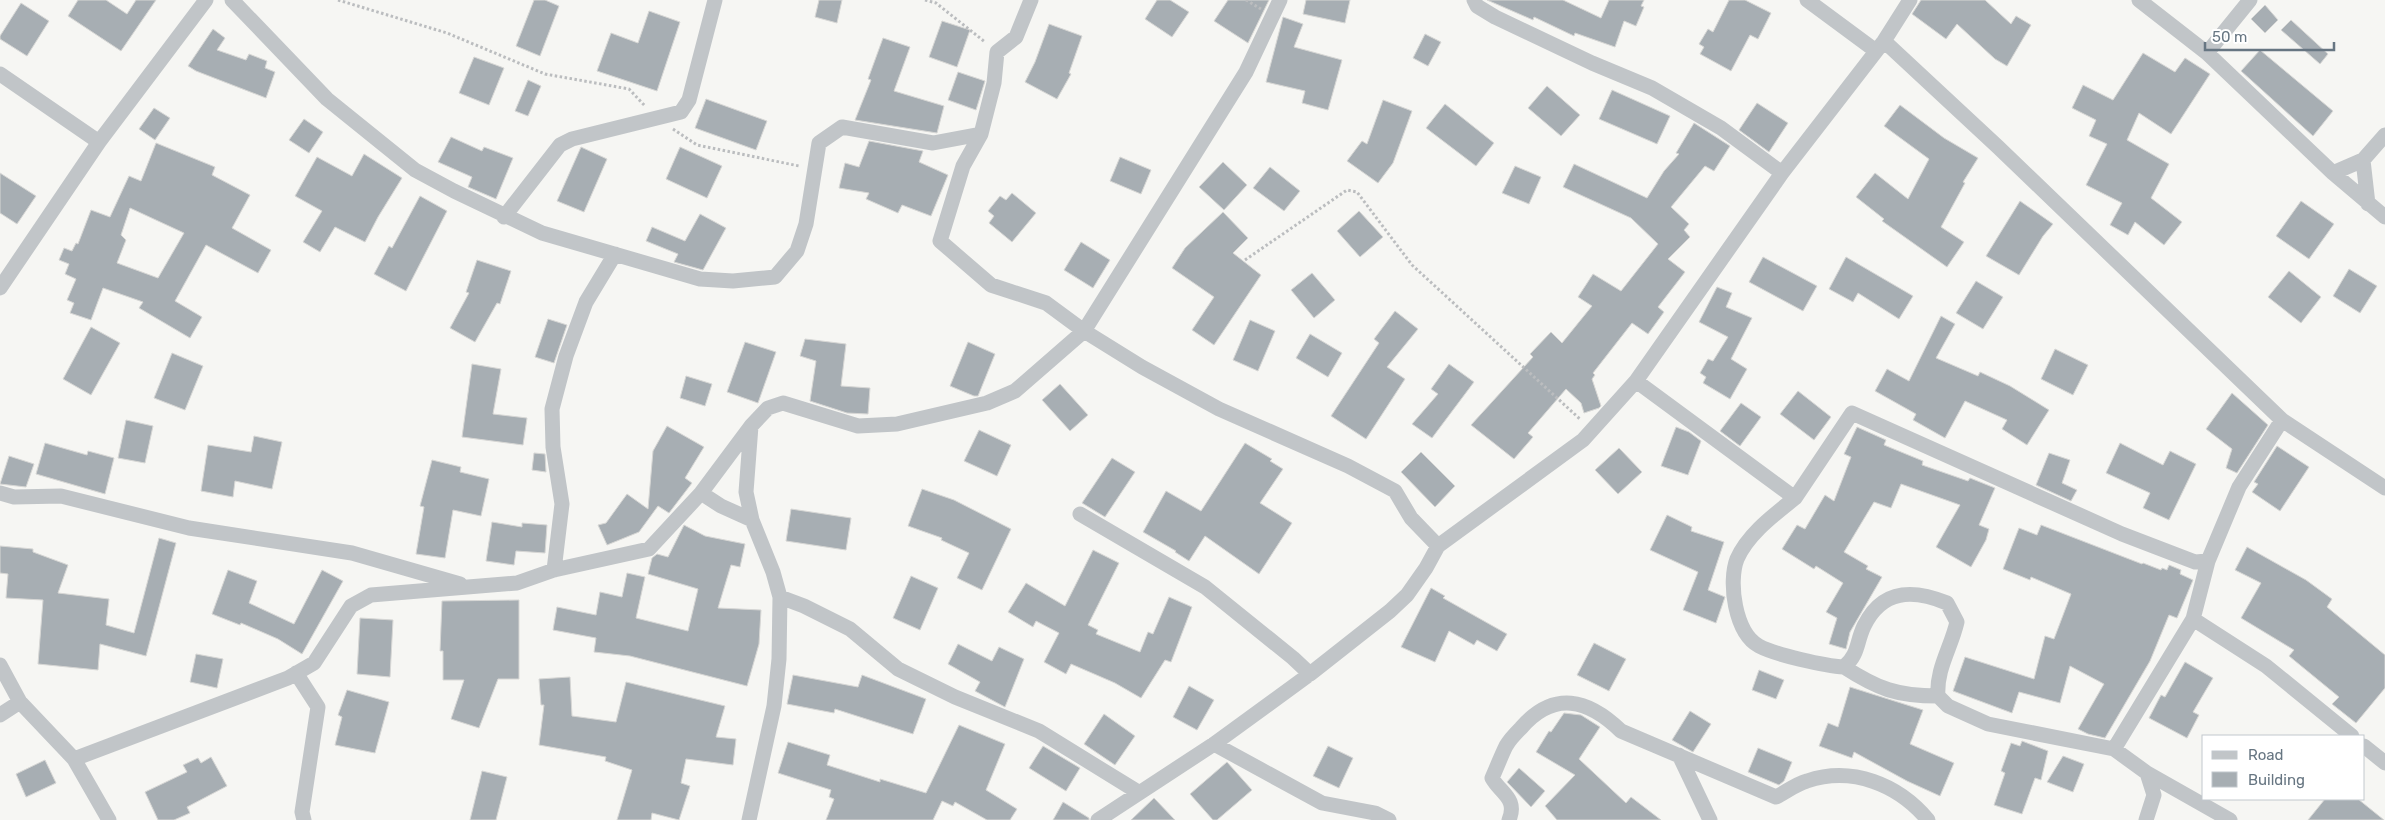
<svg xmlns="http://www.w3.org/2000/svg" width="2385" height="820" viewBox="0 0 2385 820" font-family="Rubik,sans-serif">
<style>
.building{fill:#a7aeb3;stroke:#d7d7d5;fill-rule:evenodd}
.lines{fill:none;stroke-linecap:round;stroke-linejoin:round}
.path{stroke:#bbbdbf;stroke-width:3;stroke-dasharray:2.5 2.5;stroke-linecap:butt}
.minor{stroke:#c1c5c8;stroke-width:15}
</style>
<rect width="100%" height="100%" fill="#f6f6f3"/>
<path class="building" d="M78,0H106L127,14L136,0H156L121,51L68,16Z
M534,0H545L559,6L540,56L516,46Z
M819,0H842L837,23L815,17Z
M1157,0H1170L1189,12L1172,37L1145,19Z
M1228,0H1269L1248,43L1214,21Z
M1306,0H1350L1345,23L1303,14Z
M1487,0H1563L1601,18L1609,0H1644L1641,6L1644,7L1636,26L1624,21L1615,47L1575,33L1574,36L1534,17L1533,20Z
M1729,0H1745L1771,13L1758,39L1750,35L1731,71L1700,54L1704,47L1699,44L1708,29L1713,32Z
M1921,0H1985L2011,24L2016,16L2031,25L2007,66L1995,59L1957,24L1946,39L1912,14Z
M21,3L49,21L27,56L0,39V36Z
M2265,5L2278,20L2265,33L2251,19Z
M649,11L680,22L657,91L597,71L611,33L638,43Z
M1283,17L1303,24L1294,47L1342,60L1328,110L1302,103L1305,91L1266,82Z
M2291,20L2328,54L2320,64L2281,30Z
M942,21L970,30L957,67L929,57Z
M1049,24L1082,36L1069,73L1071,74L1057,99L1025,82L1035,62Z
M213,29L225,38L217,50L246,60L249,54L267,61L265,68L275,72L266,98L196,71L188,66Z
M1425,34L1441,42L1428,66L1413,58Z
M883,38L910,47L894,91L944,106L937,133L855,120L871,80L868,79Z
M2260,50L2333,111L2313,136L2241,71Z
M2143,53L2175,72L2185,58L2210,74L2171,134L2139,113L2127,140L2169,164L2151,198L2182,222L2164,245L2135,222L2128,235L2110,225L2122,203L2086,185L2107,144L2089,136L2096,120L2072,108L2083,85L2113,100Z
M474,57L504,68L489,105L459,93Z
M958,72L985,81L976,110L948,100Z
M528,80L541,86L528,116L515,111Z
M1547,86L1580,115L1561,136L1528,108Z
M1612,90L1670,116L1657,144L1599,119Z
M706,99L767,121L756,150L695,128Z
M1383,100L1412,111L1393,163L1378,183L1347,161L1362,141L1367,144Z
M1757,103L1788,123L1769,152L1739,130Z
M1445,104L1494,143L1476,166L1426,128Z
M1900,105L1944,138L1978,158L1963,182L1965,183L1941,227L1964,242L1947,267L1882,221L1884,219L1856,197L1875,173L1908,199L1929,159L1884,126Z
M154,108L170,118L155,140L139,129Z
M304,119L323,132L309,153L289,140Z
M1694,123L1730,146L1714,171L1705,166L1671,207L1689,224L1684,230L1690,237L1668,259L1685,272L1658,307L1664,312L1648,334L1632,323L1593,373L1595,375L1592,379L1601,406L1599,408L1584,413L1581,403L1566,389L1528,433L1533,437L1514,459L1471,425L1533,357L1530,354L1551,332L1562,343L1592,306L1578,297L1593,274L1621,291L1658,244L1631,218L1563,187L1574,164L1647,198L1664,171L1679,154L1676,153Z
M451,137L482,151L484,147L513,158L496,199L468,187L472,177L438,162Z
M869,141L923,151L919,162L948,175L931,216L902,205L898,213L866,199L869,193L839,188L845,163L859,167Z
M156,143L215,167L212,175L250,195L232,228L271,250L258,273L206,245L175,301L202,317L190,338L139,308L143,302L103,288L91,320L70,313L74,303L67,300L76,279L65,274L69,264L59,260L64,248L72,251L76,243L78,244L91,210L110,217L129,176L141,181ZM130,208L184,233L158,278L117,263L126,240L121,235Z
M581,147L607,159L584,212L557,201Z
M680,147L722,166L707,198L666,179Z
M364,154L402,178L378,217L365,242L335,227L320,252L303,242L322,211L295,196L317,157L352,176Z
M1120,157L1151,170L1141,194L1110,181Z
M1223,162L1247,185L1224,210L1199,187Z
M1515,166L1541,177L1529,204L1502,193Z
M1270,167L1300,191L1284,211L1253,188Z
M0,173L36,196L17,224L0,213Z
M1012,193L1036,213L1012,242L989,223L994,216L988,211L1000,196L1006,200Z
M420,196L447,211L406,291L374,274L389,246L392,248Z
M2020,201L2053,224L2043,236L2019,275L1986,256Z
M2301,201L2334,224L2309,259L2276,236Z
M1359,211L1383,237L1360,257L1337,231Z
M1223,212L1248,238L1233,253L1261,275L1214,345L1192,330L1214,297L1172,268L1185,248Z
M700,214L726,228L703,270L674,262L678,254L646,241L652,227L685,241Z
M1081,242L1110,260L1093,288L1064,270Z
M1763,257L1817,286L1803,311L1749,282Z
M1846,257L1913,296L1899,319L1858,293L1853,302L1829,289Z
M477,260L511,271L500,304L497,303L475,342L450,328L469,293L466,292Z
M2349,269L2377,286L2360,313L2333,296Z
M2289,271L2321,297L2301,323L2268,297Z
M1312,273L1335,300L1314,318L1291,290Z
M1976,281L2003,297L1983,329L1956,313Z
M1717,287L1732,293L1726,307L1752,318L1731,359L1747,369L1730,399L1703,383L1706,377L1700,373L1708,359L1713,361L1728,337L1699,322Z
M1395,311L1418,329L1387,367L1405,379L1366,439L1331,416L1379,343L1374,339Z
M1941,316L1955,324L1936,358L1978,376L1980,372L2010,386L2049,410L2027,445L2002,429L2007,420L1965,401L1945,438L1913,420L1916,414L1875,391L1887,369L1909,381Z
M548,319L567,325L554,363L535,357Z
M1250,320L1275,331L1258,371L1233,360Z
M91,327L120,343L91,395L63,379Z
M1310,334L1342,353L1328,377L1296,358Z
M805,339L846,344L841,386L870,388L868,414L847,413L810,401L816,361L800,356Z
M745,342L776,352L758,403L727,392Z
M968,342L995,354L978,396H974L950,386Z
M2055,349L2088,365L2073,395L2041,379Z
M172,353L203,366L185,410L154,398Z
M472,364L501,369L493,414L527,418L523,445L462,437Z
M1449,364L1474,382L1432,438L1412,424L1438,394L1431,389Z
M686,376L712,384L705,406L680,398Z
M1060,384L1088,415L1070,431L1042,400Z
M1798,391L1831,417L1814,440L1780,414Z
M2232,393L2268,425L2237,473L2226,468L2232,449L2206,429Z
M1741,403L1761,417L1740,446L1720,431Z
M126,420L153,426L145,463L118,458Z
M667,426L704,447L685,478L692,483L669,513L658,506L639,532L607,545L598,525L606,523L627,494L648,509L653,451Z
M1676,427L1689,432L1701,441L1688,475L1661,466Z
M1857,427L1886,440L1884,445L1923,461L1922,465L1968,481L1970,478L1995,488L1979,525L1989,529L1986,540L1971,567L1936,547L1960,505L1901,484L1891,508L1874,502L1844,552L1868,566L1866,569L1882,577L1850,632L1846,649L1829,644L1837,618L1826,612L1843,583L1816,566L1814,569L1782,549L1797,525L1805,529L1825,495L1834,501L1851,457L1844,454Z
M979,430L1011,445L997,476L964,461Z
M254,436L282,442L272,489L235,481L233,497L201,491L208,445L251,452Z
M45,443L87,455L88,451L114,458L105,494L36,474Z
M1245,443L1272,459L1270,461L1283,469L1260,503L1292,523L1259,574L1205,536L1189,561L1175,552L1176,551L1143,532L1166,491L1201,511Z
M2120,443L2163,465L2170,451L2196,464L2169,520L2143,508L2150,493L2106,473Z
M2277,446L2309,467L2280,511L2252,492L2258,484L2254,482Z
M1619,448L1642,472L1618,494L1595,470Z
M1421,452L1455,486L1435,507L1401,472Z
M534,453L545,454L546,472L532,470Z
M2049,453L2070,460L2062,483L2077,490L2071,501L2036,485Z
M9,456L34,464L26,487L0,484Z
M1112,458L1135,472L1105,517L1082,503Z
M432,460L461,467L460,472L489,479L481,516L453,510L445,558L416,554L424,507L420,506Z
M922,489L954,500L1011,529L982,590L957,578L969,553L941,540L942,538L908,526Z
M791,509L851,518L846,550L786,541Z
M1667,515L1692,527L1691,531L1724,542L1708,590L1725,597L1716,623L1683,610L1698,572L1650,550Z
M492,522L522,527V523L547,525L545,553L516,551L514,565L486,561Z
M684,525L705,536L745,544L740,567L731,565L718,608L761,610L759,644L747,686L630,656L594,652L596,638L553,630L557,607L596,615L600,592L622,597L627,573L645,577L636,618L688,631L698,589L648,574L652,558L657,554L668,557Z
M2041,525L2142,564L2143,563L2161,570L2162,568L2167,570L2169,565L2181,570L2180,574L2193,580L2177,618L2169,615L2150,661L2105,738L2088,734L2078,729L2104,684L2070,666L2060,703L2019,692L2012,713L1953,691L1965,657L2034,679L2045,636L2054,639L2071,594L2031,577L2030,580L2003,569L2019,528L2037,535Z
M159,538L176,543L146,656L100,644L98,670L38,664L43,600L6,598L8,574L0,573V546L33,549V552L68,565L58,593L109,599L106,625L134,633Z
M2247,547L2306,580L2332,599L2327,607L2385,655V688L2356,723L2332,704L2339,697L2289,656L2294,650L2241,618L2261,583L2235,570Z
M1093,550L1119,563L1088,625L1098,630L1096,634L1140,652L1148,632L1153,634L1169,597L1192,607L1171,662L1165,660L1141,698L1115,683L1071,664L1066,674L1044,662L1059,633L1036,621L1033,627L1008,612L1026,583L1065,606Z
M228,570L257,581L249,603L294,624L322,570L343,581L302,654L278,639L241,623L240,625L212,614Z
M911,576L938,588L920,630L893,618Z
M1431,588L1445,596L1443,598L1507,634L1497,651L1477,640L1474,645L1449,631L1435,662L1401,647Z
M519,600V679H498L479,728L451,719L464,680H443V651H440L442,601Z
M360,618L393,620L390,677L357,674Z
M1594,643L1626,659L1609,691L1577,675Z
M958,644L992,661L999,647L1024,659L1005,707L975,691L980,682L948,664Z
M196,654L223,659L217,688L190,682Z
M2185,662L2213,678L2193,712L2199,715L2187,738L2149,718L2161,695L2165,697Z
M1759,670L1784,680L1776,699L1752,690Z
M793,675L858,687L862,675L926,699L913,734L835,709L834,713L787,704Z
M570,677L572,716L616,722L626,682L725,706L716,737L736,739L733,765L686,759L681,783L690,786L679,820L652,813L651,820H617L632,770L605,761L606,757L539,745L544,705H541L539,679Z
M1189,686L1214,700L1197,730L1173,717Z
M1850,687L1923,710L1910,744L1954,763L1940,796L1907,781L1854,752L1852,758L1819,746L1828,723L1838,727Z
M347,690L389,702L375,753L335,745L342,717L338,715Z
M1690,711L1711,724L1693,752L1672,740Z
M1564,713L1581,715L1600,727L1579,759L1626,803L1631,797L1661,820H1557L1545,806L1575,775L1536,752L1549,731L1551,732Z
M1104,714L1135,736L1115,765L1084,744Z
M959,725L1005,744L986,790L1017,809L1010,820H987L955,802L953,806L942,801L933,820H826L834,799L829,797L831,790L778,773L788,742L830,755L827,765L880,782V779L926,793Z
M2022,741L2048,751L2041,780L2035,778L2022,814L1994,805L2005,773L2001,771L2011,743L2020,746Z
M1043,746L1080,768L1066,791L1029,768Z
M1328,746L1353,758L1339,788L1313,776Z
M1758,748L1792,762L1784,781L1779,785L1748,772Z
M2063,756L2084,764L2073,792L2047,782Z
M211,757L227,786L187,807L190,813L174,820H158L145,792L187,772L183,765L198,758L201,763Z
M45,760L56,783L26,797L16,774Z
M1227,762L1252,790L1217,820H1213L1190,794Z
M1519,768L1545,791L1531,807L1507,782Z
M482,771L507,777L496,820H470Z
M1154,798L1175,820H1131Z
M2325,799H2358L2384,820H2308Z
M1063,802L1089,818V820H1053Z"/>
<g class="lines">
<path class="path" d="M338,0L447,33L545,74L629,89L645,106
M925,0L936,3L985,42
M1246,0L1261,9
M673,129L697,145L799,166
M1245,260L1347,190L1357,192L1412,265L1581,420"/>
<path class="minor" d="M232,0L327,99L415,170L454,191L542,233L700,279L733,281L775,277L797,251L806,224L819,143L842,127L933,143L981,134
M1031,0L1016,37L997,52L994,83L981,134L963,166L940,241L991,285L1046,303L1084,331L1142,367L1219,409L1348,466L1395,491L1411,518L1438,546
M1474,0L1477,6L1495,17L1592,63L1652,88L1721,128L1782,173
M1807,0L1876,51
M2139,0L2207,53L2333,173L2385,217
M1884,41L1998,147L2282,420L2385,488
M2207,53L2250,0
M0,74L99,142
M2363,160L2368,204
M2333,173L2363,160L2385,135
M504,217L560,145L572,139L681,112L689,100L715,0
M0,288L99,142L206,0
M1636,381L1795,498C1774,515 1748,534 1737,559C1728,582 1735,633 1759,646C1776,655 1825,666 1844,667C1859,654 1856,643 1864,626C1882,589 1913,589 1947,603L1957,622C1951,648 1936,669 1938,696L1948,706L1988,724L2114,749L2147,773L2154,795L2146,820
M0,493L14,497L61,496L189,528L352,553L460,584
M701,493L721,506L752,520
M1795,498L1852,413L2122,534L2195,562L2208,561L2239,487L2282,420
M1080,514L1205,587L1293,658L1310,674
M554,570L562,504L553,447L552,409L566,356L586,302L615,254
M780,597L804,606L850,629L898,669L955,697L1039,731L1138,792
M2193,619L2266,666L2352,736
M0,665L20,702L74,759L109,820
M1844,667C1878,689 1897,696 1938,696
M296,673L318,707L302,812L304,820
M0,715L20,702
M1214,744L1322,803L1375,813L1389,820
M2364,746L2385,763
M2114,749L2193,619L2208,561
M1679,755L1710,820
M74,759L288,678L314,663L351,606L371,595L517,583L554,570L649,549L701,493L751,426L768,408L783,403L858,426L897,424L987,403L1015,391L1084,331L1246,72L1280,0
M2147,773L2230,820
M749,820L774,706L779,659L780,597L773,572L752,520L746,492L751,426
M1098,820L1214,744L1310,674L1390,611L1407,595L1426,568L1438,546L1583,440L1636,381L1782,173L1884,41L1910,0
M1509,820C1518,798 1500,793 1492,778C1497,767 1501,756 1506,746C1510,739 1516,733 1521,728C1554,690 1588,699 1621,731L1776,797C1786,792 1796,784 1807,781C1852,766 1898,784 1928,820"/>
</g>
<rect x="2202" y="735" width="162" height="65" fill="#ffffff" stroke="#c2c8cd"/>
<rect x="2212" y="751" width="25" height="8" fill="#c1c5c8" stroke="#c2c8cd"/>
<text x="2248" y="760" font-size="15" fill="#677682">Road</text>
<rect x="2212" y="772" width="25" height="15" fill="#a7aeb3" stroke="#c2c8cd"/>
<text x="2248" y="785" font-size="15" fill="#677682">Building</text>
<path d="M2205 42v8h129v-8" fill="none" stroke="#677682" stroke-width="2.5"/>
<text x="2212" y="42" font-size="15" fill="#677682" stroke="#ffffff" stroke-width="4" paint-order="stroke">50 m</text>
</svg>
